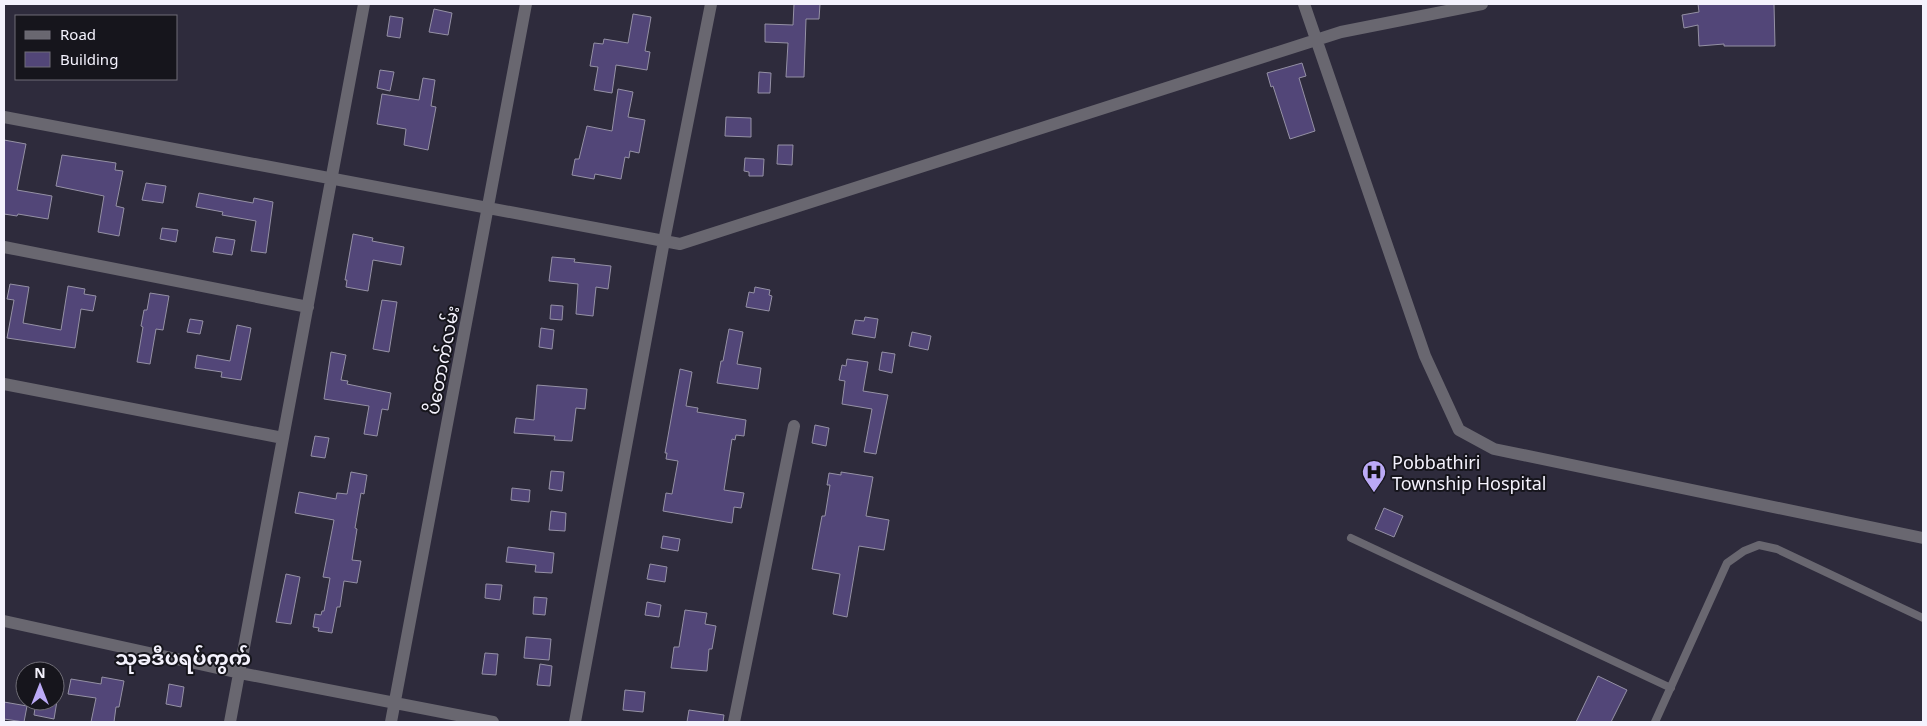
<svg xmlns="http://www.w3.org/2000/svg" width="1927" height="726" viewBox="0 0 1927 726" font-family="'Noto Sans','Noto Sans Myanmar',sans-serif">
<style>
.building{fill:#524678;stroke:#9591a5}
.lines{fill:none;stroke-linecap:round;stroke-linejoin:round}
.lane{stroke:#696770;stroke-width:8}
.street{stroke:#696770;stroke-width:12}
.labels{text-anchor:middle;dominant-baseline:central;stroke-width:4;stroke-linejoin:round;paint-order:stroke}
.street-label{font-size:18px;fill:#f4f2fd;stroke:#16151c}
.poi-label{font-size:18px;fill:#f4f2fd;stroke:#16151c;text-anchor:start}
.quarter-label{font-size:20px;font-weight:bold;fill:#f4f2fd;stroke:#16151c}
</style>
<rect width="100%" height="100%" fill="#2e2b3c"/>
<path class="building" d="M794,4H820L819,19H806L804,77H786L788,43L765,42V24L793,25Z
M1698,4H1774L1775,46H1724V44L1699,46L1698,25L1684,28L1682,15L1699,12Z
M434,9L452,13L448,35L429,32Z
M633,14L651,17L645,51L650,52L647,70L616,65L612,93L594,90L598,67L590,66L594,43L603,44L604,39L628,43Z
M390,16L403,18L400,38L387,36Z
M1302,63L1306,76L1299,78L1315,131L1290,139L1273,86L1271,87L1267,73Z
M380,70L394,72L390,91L377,88Z
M759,72L771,73L770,93H758Z
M423,78L435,80L431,106L436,107L428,150L404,145L406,129L377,124L382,94L419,100Z
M618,89L633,92L628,117L645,120L639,153L630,151L629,158L625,157L621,179L595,174L594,179L572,175L575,159H579L587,126L612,131Z
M726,117L751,118V137L725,136Z
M4,140L26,144L17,190L52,196L48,219L18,214L17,216L4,214Z
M778,145H793L792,165L777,164Z
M62,155L116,163L115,170L123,171L116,206L124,208L119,236L98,232L104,196L56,186Z
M745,158L764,159L763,176H749V172L744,171Z
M146,183L166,186L163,203L142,200Z
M199,193L253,203L254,198L273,202L266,253L251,251L256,221L222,215L223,212L196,207Z
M162,228L178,230L176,242L160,239Z
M353,234L373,238L372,241L404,247L401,265L373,260L368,291L346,287L347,280H345Z
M216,237L235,240L232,255L213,252Z
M552,257L575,259L574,262L611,266L608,289L596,287L593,316L576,314L578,284L549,281Z
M10,284L29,287L23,323L61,330L68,286L85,289L84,294L96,296L93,311L81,309L75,348L7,338L14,300L7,299Z
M755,287L770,290L769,295L772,296L769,311L746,307L749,292L754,293Z
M150,293L169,296L163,330L156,329L150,364L137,362L143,327L141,326L144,310H147Z
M382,300L397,302L389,352L373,349Z
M551,305L563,306L562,320L550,319Z
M865,317L878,319L875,338L852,334L855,320L864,321Z
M190,319L203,321L200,334L187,332Z
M237,325L251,328L241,380L221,377L222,372L195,368L197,355L230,361Z
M541,328L554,330L552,349L539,347Z
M729,329L743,332L737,364L761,368L758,389L717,383L721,361H723Z
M912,332L931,336L928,350L909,346Z
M331,352L346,355L341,380L348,381L347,384L391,393L388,410L382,409L377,436L364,434L369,406L324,399Z
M882,352L895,354L892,373L879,370Z
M847,359L868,362L863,391L888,395L876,454L864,452L872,409L842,404L845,381L839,380L842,365L846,366Z
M680,369L692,372L686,406L698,408L697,412L746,420L744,436L736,435L735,440L732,439L724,490L744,493L741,508L734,507L732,523L663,511L666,493L672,494L678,461L666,459L667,453H665Z
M537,385L587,389L585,409L576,408L572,441L554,440L555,436L514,433L516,418L534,420Z
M815,425L829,428L826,446L812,443Z
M315,436L329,438L325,458L311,456Z
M551,471L564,472L562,491L549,489Z
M351,472L367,475L364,494L361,493L355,528L357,529L352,560L361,561L357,583L344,581L340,607H337L332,633L318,631L319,628L313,627L315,614L321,615L322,611H324L330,578L323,577L334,520L295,513L299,492L336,499L337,493L347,494Z
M841,472L873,477L866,516L889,520L884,550L859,546L847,617L833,614L840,574L812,569L822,516H825L830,485H827L829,473L841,475Z
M512,488L530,490L529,502L511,500Z
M1384,508L1403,516L1394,537L1375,529Z
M551,511L566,513L565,531L549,530Z
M663,536L680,539L678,551L661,548Z
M508,547L554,553L552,573L535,572L536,565L506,562Z
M650,564L667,567L665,582L647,579Z
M286,574L300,577L291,624L276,622Z
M486,584L502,585L500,600L485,598Z
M534,597L547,598L545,615L533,614Z
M647,602L661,605L659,617L645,615Z
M685,610L707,613L705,624L716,626L712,649H709L707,671L671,668L674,647H679Z
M526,637L551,639L549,660L524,658Z
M485,653L498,654L496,675L482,674Z
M540,664L552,666L550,686L537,685Z
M1598,676L1627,690L1611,722H1576Z
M102,677L124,681L119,707H116L114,722H91L96,698L68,694L71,679L101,684Z
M169,684L184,687L181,707L166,704Z
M625,690L645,692L643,712L623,710Z
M36,701H57L54,719L34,715Z
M4,702L27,706L24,722L4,719Z
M689,710L724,715L723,722H687Z"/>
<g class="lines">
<path class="lane" d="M1351,538L1671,688
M1655,722L1727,563L1744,551L1759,545L1777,549L1923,618"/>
<path class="street" d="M1304,4L1425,356L1459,430L1494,449L1923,538
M4,117L680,244L1341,32L1482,4
M4,247L308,307
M4,384L283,438
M4,621L240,673L493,722
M230,722L364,4
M391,722L526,4
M575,722L664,241L711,4
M734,722L794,426"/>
</g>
<defs>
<g id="hospital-pin" transform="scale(1.25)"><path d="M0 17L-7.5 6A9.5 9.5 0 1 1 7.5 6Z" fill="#bbaaf6" stroke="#16151c"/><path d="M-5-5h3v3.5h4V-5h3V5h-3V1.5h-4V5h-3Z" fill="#111"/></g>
</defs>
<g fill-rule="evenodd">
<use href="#hospital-pin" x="1374" y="472"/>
</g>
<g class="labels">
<g class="street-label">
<text transform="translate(442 360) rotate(-79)">ပိတောက်လမ်း</text>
</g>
<g class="poi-label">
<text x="1392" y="462">Pobbathiri<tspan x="1392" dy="21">Township Hospital</tspan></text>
</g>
<g class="quarter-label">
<text x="183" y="657">သုခဒီပရပ်ကွက်</text>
</g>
</g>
<rect width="1927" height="726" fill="none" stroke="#f4f2fd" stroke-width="10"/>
<rect x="15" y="15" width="162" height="65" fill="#16151c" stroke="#6f6d76"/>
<rect x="25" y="31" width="25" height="8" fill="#696770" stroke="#6f6d76"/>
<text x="60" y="40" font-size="15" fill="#f4f2fd">Road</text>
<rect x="25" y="52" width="25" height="15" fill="#524678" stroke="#6f6d76"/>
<text x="60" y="65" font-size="15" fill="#f4f2fd">Building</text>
<g transform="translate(40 686)"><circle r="24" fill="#16151c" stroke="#6f6d76"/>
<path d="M0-4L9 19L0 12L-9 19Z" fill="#bbaaf6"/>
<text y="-8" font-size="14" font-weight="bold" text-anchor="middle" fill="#f4f2fd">N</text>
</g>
</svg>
